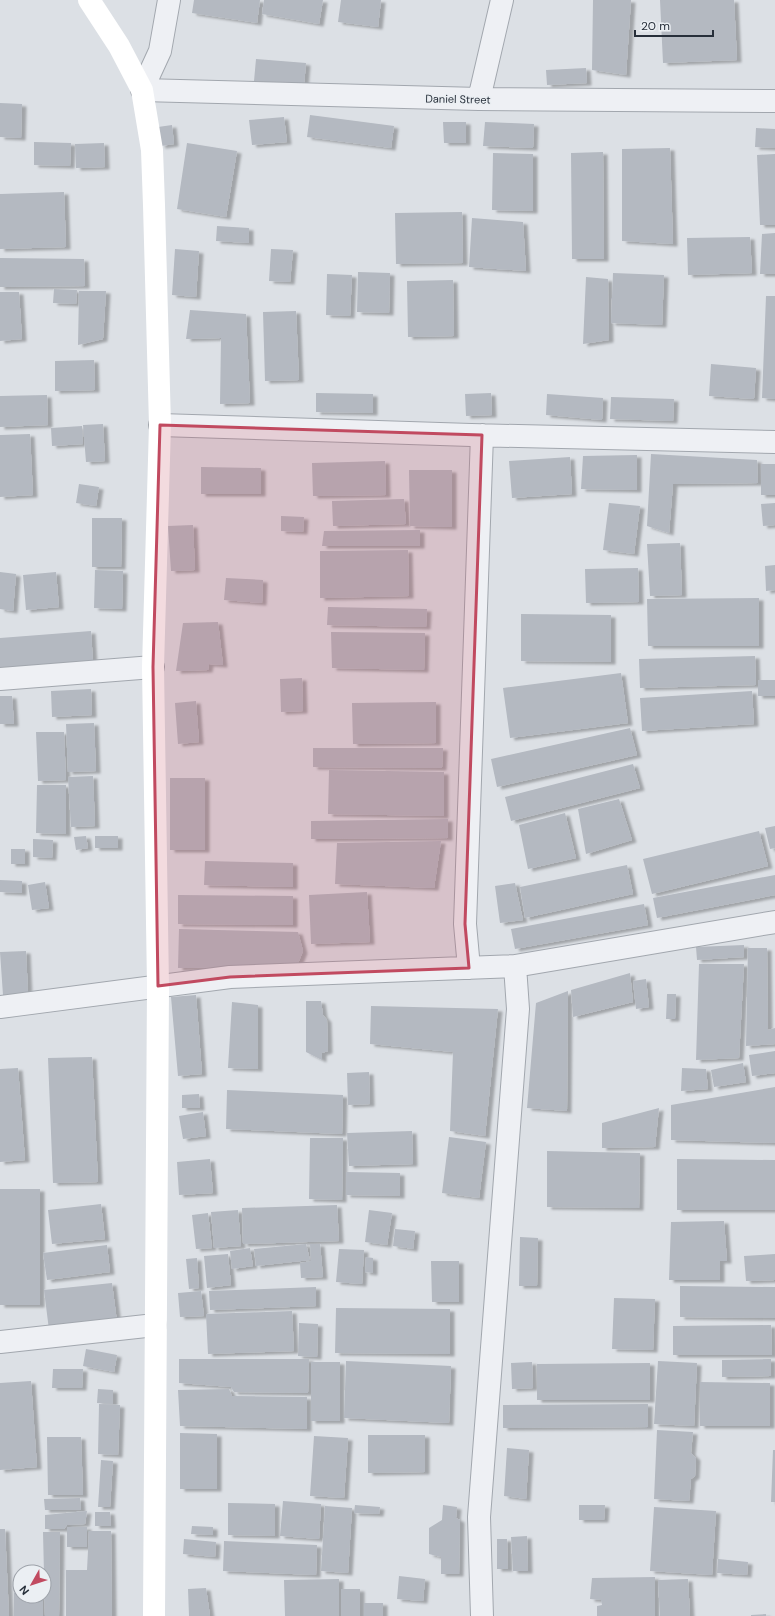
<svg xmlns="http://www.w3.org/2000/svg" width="775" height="1616" viewBox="0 0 775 1616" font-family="'DM Sans',sans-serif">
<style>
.building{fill:#b4b9c1;filter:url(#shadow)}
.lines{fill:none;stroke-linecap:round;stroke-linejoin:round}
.street-casing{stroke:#a2a7ae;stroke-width:24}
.street{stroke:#eef0f4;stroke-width:22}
.secondary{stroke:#fff;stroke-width:22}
.marked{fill:#c14a60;fill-opacity:0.2;stroke:#c14a60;stroke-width:3;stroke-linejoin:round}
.labels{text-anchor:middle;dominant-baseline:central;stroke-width:3;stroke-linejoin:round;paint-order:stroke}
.street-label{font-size:11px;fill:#272f3a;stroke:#ebeff3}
</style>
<defs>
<filter id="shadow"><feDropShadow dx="4.5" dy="2.5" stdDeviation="1" flood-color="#0004"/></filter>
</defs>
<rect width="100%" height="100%" fill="#dce0e5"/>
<path class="building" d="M194,0H260L257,23L192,13Z
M264,0H323L319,24L262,14Z
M341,0H381L378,27L338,22Z
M593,0H631L626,75L592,70Z
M660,0H734L737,60L663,63Z
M256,59L306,63L304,85L254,81Z
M586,68L587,83L547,85L546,70Z
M0,103L22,104L21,138L0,137Z
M310,115L394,126L391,148L307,137Z
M284,117L287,142L252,145L249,120Z
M443,122H466V143H444Z
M485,122L534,124L533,148L483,146Z
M172,125L174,144L161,146L158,127Z
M756,128L775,129V148L755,147Z
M34,142L71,143L70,166L34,165Z
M104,143L105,167L76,168L75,144Z
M187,143L237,151L226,217L177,209Z
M670,148L673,244L622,241V149Z
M603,152L604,259H572L571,153Z
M493,153L533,154V211L492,210Z
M775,154V225H760L757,155Z
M64,192L66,247L0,249V194Z
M462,212L463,263L396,264L395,213Z
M472,218L523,222L526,271L469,267Z
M217,226L249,228V243L216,241Z
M775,233V274H760L762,234Z
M750,237L752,273L688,275L687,238Z
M175,249L199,251L196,297L172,295Z
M271,249L293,250L290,282L269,281Z
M0,258L84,259L85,286L0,287Z
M358,272L390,273L389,313L357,312Z
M613,273L664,275L662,325L611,323Z
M327,274L352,275L350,316L326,315Z
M586,277L608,279L609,340L583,344Z
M453,280L454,336L408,337L407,281Z
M54,289L77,290L76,304L53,303Z
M79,291H106L103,339L78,345Z
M0,292H19L22,339L0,341Z
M766,296H775V399L762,398Z
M190,310L246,314L250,403L220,404L221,338L186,339Z
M296,311L299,380L265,381L263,312Z
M94,360L95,390L55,391V361Z
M711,364L756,368L754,399L709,396Z
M316,393L373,394V413L316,412Z
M491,393L492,415L466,416L465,394Z
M547,394L603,398L602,420L546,415Z
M47,395L48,425L0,427V396Z
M611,397L674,399L673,421L610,419Z
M103,424L105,461L86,462L83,425Z
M82,426L83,444L52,446L51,428Z
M30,434L33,495L0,497V435Z
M651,454L757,460L758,483L673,484L669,533L647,526Z
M637,455V490L581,489L583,456Z
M570,457L572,494L512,498L509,461Z
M385,461L386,495L313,496L312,463Z
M761,464H775V495H761Z
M201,467L261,468V494H201Z
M409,470H452V527L410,526Z
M79,484L99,487L96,506L76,503Z
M404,499L406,524L333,526L332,501Z
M609,503L640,506L634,554L603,550Z
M775,503V525L763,526L761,504Z
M281,516L304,517L303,532L281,531Z
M92,518H122L121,567H92Z
M193,525L195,570L171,571L168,526Z
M420,530V546H322L324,531Z
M680,543L682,595L650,596L647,544Z
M408,550L409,596L320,598V551Z
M775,565V590L766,591L765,566Z
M638,568L639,602L586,603L585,569Z
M95,570L123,571L122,609L94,608Z
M0,572L16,574L13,611L0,609Z
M56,572L59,607L26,610L23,575Z
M226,578L263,580L262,603L224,600Z
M759,598V646H648L647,599Z
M328,607L427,609L426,627L327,625Z
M521,614L611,615V662L521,661Z
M218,622L223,665L209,664L208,670L176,671L183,623Z
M91,631L93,663L0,670V638Z
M331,632L425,633L424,670L332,668Z
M755,656L756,685L640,688L639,659Z
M621,673L628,723L510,738L503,688Z
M302,678L303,711L281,712L280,679Z
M758,680H775V696H758Z
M91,689L92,715L52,717L51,691Z
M752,691L754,724L642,731L640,698Z
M0,696H12L14,724H0Z
M196,701L199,742L178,744L175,703Z
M436,702V743L353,744L352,703Z
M94,723L96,771L68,772L66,724Z
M630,728L637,755L497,787L491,759Z
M36,732H64L66,780L38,781Z
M313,748H443L442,768L313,767Z
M633,764L640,788L511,821L505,797Z
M329,770L444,772V816L328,814Z
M93,776L95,826L71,827L68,777Z
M170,778H205V850H170Z
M37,785H66V834L36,833Z
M619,799L632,840L586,854L578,809Z
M565,813L576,858L528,869L519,825Z
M448,819V838L311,839V821Z
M775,826V848L770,849L765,828Z
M759,831L768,866L652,894L643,859Z
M86,836L88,848L76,850L74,837Z
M95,836H118V848H95Z
M33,839L53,840L52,858L33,857Z
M441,841L434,888L335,884L337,843Z
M11,849H25V864H11Z
M205,861L293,863V887L204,885Z
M627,865L633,894L525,918L520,887Z
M775,875V895L657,918L653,898Z
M0,880L22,881V893L0,892Z
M45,882L49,908L32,910L28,885Z
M515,883L523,920L500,923L495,886Z
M367,892L370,942L311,944L309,895Z
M178,895L293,896V925L178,924Z
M644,904L648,925L515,949L511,929Z
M179,929L298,932L303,951L297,966L178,968Z
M744,945V957L697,960L696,947Z
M748,948H767L768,1030L775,1028V1044L746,1046Z
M26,951L28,994L3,995L0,952Z
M699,964H744L739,1058L696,1060Z
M630,973L633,1002L573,1017L571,990Z
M646,979L649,1007L636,1009L633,981Z
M568,991L567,1111L527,1108L536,1003Z
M667,994H676L675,1019H666Z
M196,995L202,1074L178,1076L171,997Z
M306,1001H321L323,1015L327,1020L328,1051L322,1053V1060L306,1052Z
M232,1002L258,1005V1069L228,1068Z
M371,1006L498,1009L485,1136L450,1131L453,1052L370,1044Z
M775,1051V1073L752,1076L749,1055Z
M92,1057L98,1182L53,1183L48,1058Z
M743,1063L746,1082L714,1087L711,1070Z
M18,1068L25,1160L0,1162V1069Z
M682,1068L706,1069L708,1089L681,1091Z
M369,1072L370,1104L348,1105L347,1073Z
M775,1087V1143L671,1140V1105Z
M227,1090L343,1095L342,1134L226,1129Z
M199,1094L200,1108H182V1095Z
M659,1108L655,1147L602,1148V1123Z
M203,1112L206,1136L183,1139L179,1116Z
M412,1131L413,1164L349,1166L347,1133Z
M449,1137L486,1142L479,1198L442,1193Z
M310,1138H343L342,1200L309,1199Z
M547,1151L640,1153L639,1208L547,1207Z
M210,1159L213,1193L179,1195L177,1162Z
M677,1159L775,1160V1210H677Z
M346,1172L400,1173V1196L346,1195Z
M0,1189H40V1305H0Z
M101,1204L105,1239L52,1244L48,1210Z
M337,1205L339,1241L243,1244L242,1208Z
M238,1210L241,1246L214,1248L211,1212Z
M369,1210L392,1213L387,1245L365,1242Z
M208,1213L212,1248L196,1249L192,1215Z
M724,1221L727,1261H720V1280H669L671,1222Z
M395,1229L415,1231L413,1249L393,1246Z
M520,1237L538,1238L537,1286H519Z
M306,1244L310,1260L256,1266L254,1249Z
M310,1244H320L323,1277L301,1278L300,1263L311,1261Z
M107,1245L110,1272L47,1280L43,1253Z
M250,1248L253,1266L232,1269L230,1251Z
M339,1249L364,1250L362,1284L336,1282Z
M228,1254L231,1285L207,1288L204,1256Z
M775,1254V1280L746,1281L744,1256Z
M366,1257L373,1258V1273L365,1272Z
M197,1258L199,1288L189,1289L186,1259Z
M431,1261H459V1302H432Z
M112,1283L117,1322L49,1330L44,1290Z
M680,1286L775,1287V1318L680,1317Z
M316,1287V1306L210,1310L209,1291Z
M201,1291L204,1316L180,1317L178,1293Z
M614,1298L655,1299L653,1350L612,1349Z
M336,1308L450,1309V1354L335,1353Z
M292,1311L294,1351L208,1354L206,1314Z
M299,1323L318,1324L317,1357L298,1356Z
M771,1325L772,1355H673V1326Z
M86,1349L117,1355L114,1372L83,1366Z
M179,1359H309L308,1393L234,1392L231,1387L179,1383Z
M771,1359V1376L722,1377V1360Z
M346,1361L451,1366L449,1423L344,1418Z
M658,1361L697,1363L694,1426L654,1424Z
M311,1362H340V1421H311Z
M532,1362L533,1388L512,1389L511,1363Z
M650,1363V1400H537V1364Z
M53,1369H83L82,1388H52Z
M31,1381L37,1467L0,1470V1383Z
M700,1382L770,1383V1426H700Z
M98,1389L113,1390V1404L97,1403Z
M229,1389L232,1396L307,1397V1429L180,1426L178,1390Z
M99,1404L120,1405L118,1455L98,1454Z
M648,1404V1427L503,1428V1405Z
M657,1430L693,1432L691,1453L696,1458L695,1476L691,1479L689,1501L654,1499Z
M180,1433L217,1434V1489H180Z
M368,1435H425V1472L368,1473Z
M314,1436L348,1438L344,1498L310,1496Z
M47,1437H81L83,1495H48Z
M507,1448L529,1450L526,1499L504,1496Z
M773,1450H775V1502H771Z
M101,1460L113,1461L110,1507H98Z
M80,1498L81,1510H45L44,1499Z
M283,1501L321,1504L319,1539L280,1536Z
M228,1503L275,1504V1536L228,1535Z
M355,1505L380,1507L379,1514L354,1513Z
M443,1505L457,1507L456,1518L460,1520L459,1574H441V1557L429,1554V1528L442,1520Z
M579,1505H605L604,1520H579Z
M325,1506L352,1508L348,1573L321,1571Z
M654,1507L716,1511L712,1575L650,1571Z
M87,1511L85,1524L67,1525L64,1529H45V1515Z
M95,1512H110L111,1526H95Z
M192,1526L213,1527V1535L191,1534Z
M67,1527H87V1547H67Z
M0,1529H5L9,1616H0Z
M89,1531H111L112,1616H66V1570H87Z
M43,1532H60L59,1616H45Z
M527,1536L528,1571H513L511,1537Z
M184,1539L216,1542L215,1557L183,1554Z
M497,1539H507L508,1569H497Z
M224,1541L317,1545L316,1575L223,1571Z
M718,1559L748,1562L747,1575L717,1573Z
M399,1576L425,1579L423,1601L397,1599Z
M655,1577V1616H597V1606L602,1605L601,1600L590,1599L592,1578Z
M339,1579V1616H285L284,1580Z
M688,1579L690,1616H660L658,1580Z
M206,1588L210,1616H189L188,1589Z
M341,1589H360V1616H341Z
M14,1593H20V1596H43V1616H14Z
M364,1603H383V1616H364Z
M766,1614V1616H751V1615Z"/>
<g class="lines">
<g class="street-casing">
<path id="street" d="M169,0L160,51L142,90L479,99L775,101
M479,99L502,0
M160,425L471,435L775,442
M0,679L153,667
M469,968L465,924L482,435
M0,1007L230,977L515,966L775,922
M0,1342L155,1325
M482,1616L479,1517L518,1009L515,966"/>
</g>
<use href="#street" class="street"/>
<path class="secondary" d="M89,0L119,46L142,90L152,150L154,205L160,425L153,667L158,986L154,1616"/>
</g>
<path class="marked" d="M160,425L482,435L465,924L469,968L230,977L158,986L153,667Z"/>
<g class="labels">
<g class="street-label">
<text transform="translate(458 99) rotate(1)">Daniel Street</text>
</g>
</g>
<g transform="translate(32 1584) rotate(231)"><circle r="19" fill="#ebeff3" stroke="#9da2a9"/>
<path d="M0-3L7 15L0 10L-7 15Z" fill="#c14a60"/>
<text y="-6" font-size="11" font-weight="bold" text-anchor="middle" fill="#272f3a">N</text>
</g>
<path d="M635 30v6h78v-6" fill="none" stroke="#272f3a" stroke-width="2"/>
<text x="641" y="30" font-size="12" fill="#272f3a" stroke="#ebeff3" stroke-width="3" paint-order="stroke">20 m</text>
</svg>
